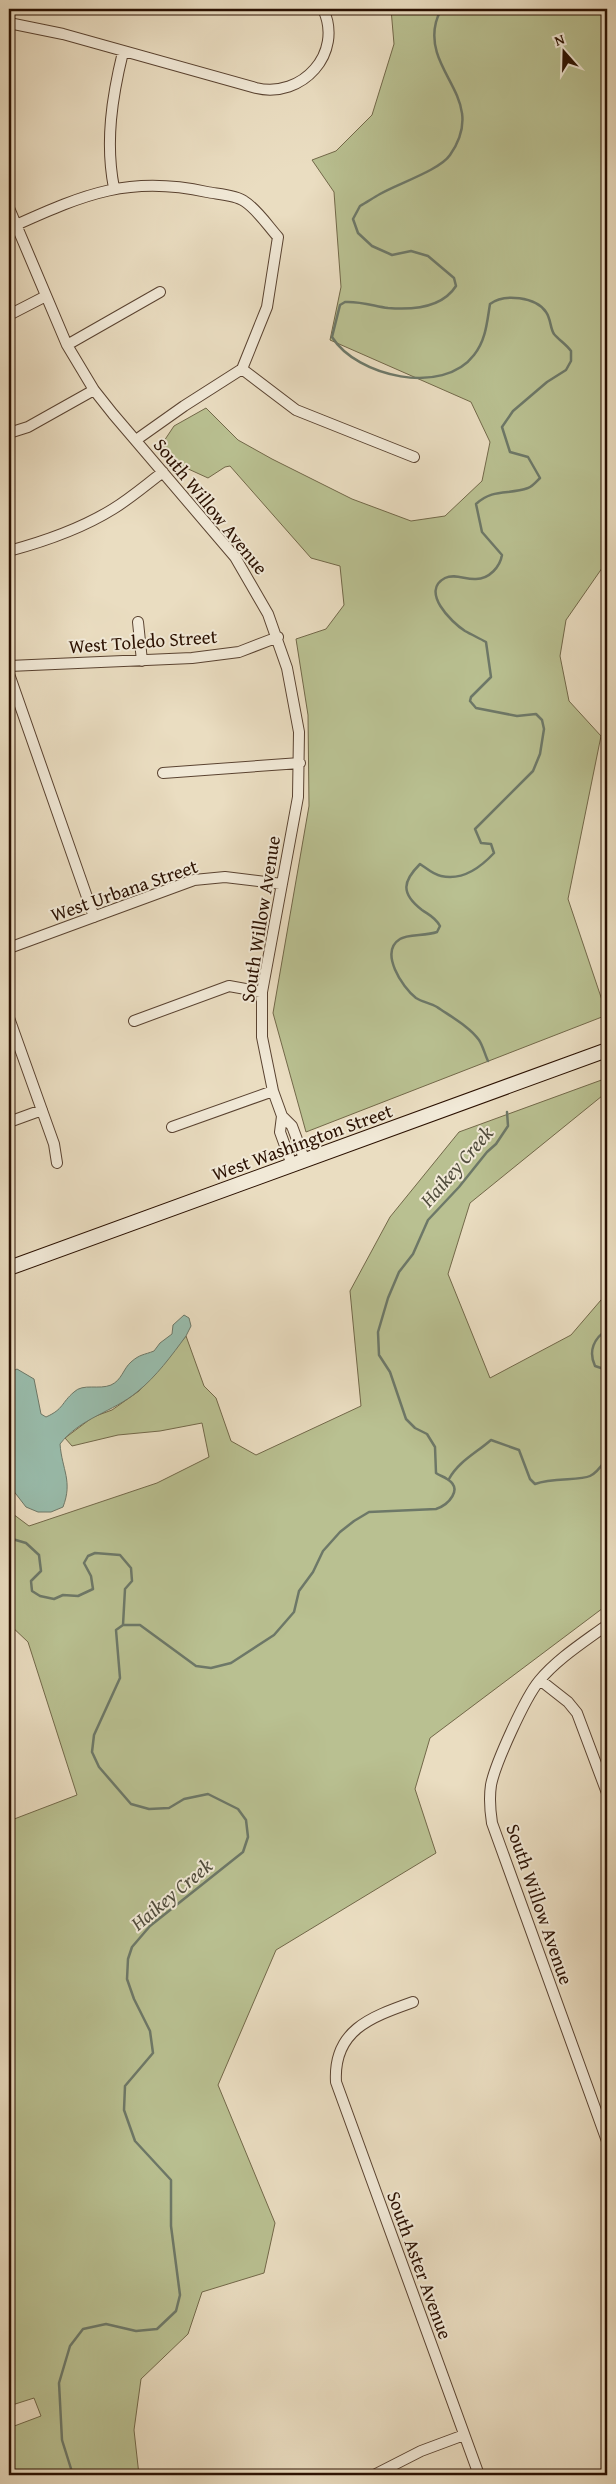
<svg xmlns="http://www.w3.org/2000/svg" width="616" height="2484" viewBox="0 0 616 2484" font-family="'Gentium Book Plus',serif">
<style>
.green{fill:#b9c091;stroke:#726849}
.water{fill:#99bdad;stroke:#6d7868}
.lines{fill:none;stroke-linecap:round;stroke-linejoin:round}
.stream{stroke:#6d7868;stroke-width:2.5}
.minor-casing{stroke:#5a4331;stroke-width:12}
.secondary-casing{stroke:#2a1001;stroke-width:16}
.minor{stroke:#f1e9d7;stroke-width:10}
.secondary{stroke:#f1e9d7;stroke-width:14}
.labels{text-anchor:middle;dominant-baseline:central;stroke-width:4;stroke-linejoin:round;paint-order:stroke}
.street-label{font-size:19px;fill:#2a1001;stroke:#f1e9d7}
.water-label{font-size:20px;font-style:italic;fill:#514d3d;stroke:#f1e9d7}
</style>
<rect width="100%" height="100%" fill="#eaddc1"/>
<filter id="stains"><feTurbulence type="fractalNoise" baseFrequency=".004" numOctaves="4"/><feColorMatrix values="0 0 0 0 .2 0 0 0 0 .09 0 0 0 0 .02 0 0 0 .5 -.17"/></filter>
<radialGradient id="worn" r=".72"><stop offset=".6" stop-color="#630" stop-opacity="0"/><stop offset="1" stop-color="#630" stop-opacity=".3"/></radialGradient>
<path class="green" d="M391,9H607V561L566,620L560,656L569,701L601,736L568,899L607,1015L306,1132L273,1013L309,806L308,715L296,639L326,629L344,605L340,566L311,558L230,466L225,467L208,478L173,462L162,444L174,426L206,408L238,440L272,459L352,499L411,521L445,516L482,481L490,442L471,402L330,340L341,287L334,192L312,160L336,151L372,115L394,44Z
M607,1078L602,1096L470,1203L448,1274L490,1378L571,1335L607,1293V1605L430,1738L415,1789L436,1853L276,1950L218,2085L275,2223L264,2273L202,2292L188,2334L141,2379L134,2430L139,2475H9V2428L41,2416L34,2398L9,2406V1821L77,1795L28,1642L9,1624V1511L29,1526L157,1483L209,1457L202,1423L160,1431L118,1435L72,1446L65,1438L93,1417L112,1410L139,1391L186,1336L204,1386L216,1398L231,1441L256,1455L361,1406L350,1291L390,1217L459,1132Z"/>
<path class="water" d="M184,1315L189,1318L191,1326L186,1336C172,1355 156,1377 137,1392C113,1412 80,1418 60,1444C62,1470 73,1481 63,1507L51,1512H38L26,1507L9,1485V1373L17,1369L34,1379L41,1414L46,1417C64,1409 61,1403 74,1392C83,1383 99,1390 111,1385C122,1380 123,1369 131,1362C140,1354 144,1355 154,1351L160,1343L172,1334L173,1325Z"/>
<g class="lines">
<path class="stream" d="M442,9C438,13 438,17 436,22C423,73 489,99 450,155C440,170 397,184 380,194C373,198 367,202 360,206L353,219L358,233L372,246L392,255L411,251L428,256L454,278L456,286C442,308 412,310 388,308C374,306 360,301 345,302L340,305L332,337C357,377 443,396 474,355C486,340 487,322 490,304C504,293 536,297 546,312C551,319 550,328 554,334C559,340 566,344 571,351V361L566,370L547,382L513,411L502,427L510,452L528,457L540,478C537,481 532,487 528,488C509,495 493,488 476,504L482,532L502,555C500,567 489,579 476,579C466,580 455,573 445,578C420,591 451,622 465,631C472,635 479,638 486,642L491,677L471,697L470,701L476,708L517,716L536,714L542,720L544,729L540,754L533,771L475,829L481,843L491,844L494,853C481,867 462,881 441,876C434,875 426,868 420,864C403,881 400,893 422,910C429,915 435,917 440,926L437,932C426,936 407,934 400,939C379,952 402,987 416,998C422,1002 430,1003 437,1007C450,1016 470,1027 479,1040C483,1046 485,1055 488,1061
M607,1330C594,1338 588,1351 595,1366L607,1370
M449,1479C458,1462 476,1453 491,1440L519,1450L530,1479L535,1484C552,1477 580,1481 590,1476C598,1472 602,1465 607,1458
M9,1538L26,1543L39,1555L41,1571L31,1581L32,1591L40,1596L54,1599L63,1595L78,1596L93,1589L91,1576L84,1563L88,1556L95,1553L120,1555L131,1568L132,1581L125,1589L123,1625
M73,2475L62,2440L59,2383L70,2346L83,2329L106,2324L136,2331L157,2329L176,2311L180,2295L171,2226V2180L135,2141L124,2110L125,2086L153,2053L150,2031L134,1999L127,1979L128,1959L132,1947L150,1926L243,1852L248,1837L246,1820L238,1809L208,1794L184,1799L169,1808L149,1809L131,1804L99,1767L92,1752L94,1735L120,1678L116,1630L123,1625H140L196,1666L211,1668L231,1663L274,1635L294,1612L299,1591L313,1572L323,1551L340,1532L354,1521L369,1512L436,1509C448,1505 464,1489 447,1479C443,1476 440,1476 436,1473L435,1447L427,1434L415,1428L406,1419L390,1372L379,1355L378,1332L388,1298L399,1272L413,1254L428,1220L459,1187L487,1152L496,1144L508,1126L507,1112"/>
<g class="minor-casing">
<path id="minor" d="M9,23L63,34L256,88C302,99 344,53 323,9
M114,188C105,142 112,97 123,52
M9,208L67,345L94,390L113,414L235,557L268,614L287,668L299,732L298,797L262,992V1037L273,1091L282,1116L292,1126L305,1161
M16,225C85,194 130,175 207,192C217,194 236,195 244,201C257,209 268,226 278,237L267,307L242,369L184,406L136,440
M9,315L46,296
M67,345L160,292
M242,369L296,410L414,457
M9,433L28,427L94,390
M9,551C46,541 81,529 113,509C131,498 147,484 163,472
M138,622L142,661
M9,666L192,658L239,652L278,637
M9,674L94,917
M163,773L300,763
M9,948L194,880L225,877L282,884
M9,1018L54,1144L57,1163
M134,1021L229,986L262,992
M282,1116L280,1132L292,1165
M9,1122L42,1110
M172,1127L273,1091
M607,1625C584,1642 557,1659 539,1681C525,1698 495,1764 491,1785C489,1798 490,1810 492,1823L607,2141
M540,1680L568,1702L577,1713L607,1793
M413,2002C371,2017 333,2030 336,2082L479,2475
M374,2475L421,2451L464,2435"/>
</g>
<g class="secondary-casing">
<path id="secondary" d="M9,1268L607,1050"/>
</g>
<use href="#minor" class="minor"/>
<use href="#secondary" class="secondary"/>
</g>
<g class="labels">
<g class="street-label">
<text transform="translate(211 506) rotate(51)">South Willow Avenue</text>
<text transform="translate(143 641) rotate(-4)">West Toledo Street</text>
<text transform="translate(124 890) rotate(-19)">West Urbana Street</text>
<text transform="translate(260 919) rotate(-81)">South Willow Avenue</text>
<text transform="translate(302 1142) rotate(-20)">West Washington Street</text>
<text transform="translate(540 1904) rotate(71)">South Willow Avenue</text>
<text transform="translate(420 2265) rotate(70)">South Aster Avenue</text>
</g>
<g class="water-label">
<text transform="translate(456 1166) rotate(-49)">Haikey Creek</text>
<text transform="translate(171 1894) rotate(-40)">Haikey Creek</text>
</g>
</g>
<rect width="616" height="2484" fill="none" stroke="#eaddc1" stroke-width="30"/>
<rect x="10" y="10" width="596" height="2464" fill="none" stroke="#2a1001" stroke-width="2.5"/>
<rect x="15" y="15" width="586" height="2454" fill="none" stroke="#2a1001"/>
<g transform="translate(564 52) rotate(340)" stroke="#f1e9d7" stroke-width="4" paint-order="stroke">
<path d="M0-4L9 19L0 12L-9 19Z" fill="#2a1001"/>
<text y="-8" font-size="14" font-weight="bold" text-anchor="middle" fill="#2a1001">N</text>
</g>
<rect width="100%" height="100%" filter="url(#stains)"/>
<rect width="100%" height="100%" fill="url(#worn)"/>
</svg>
